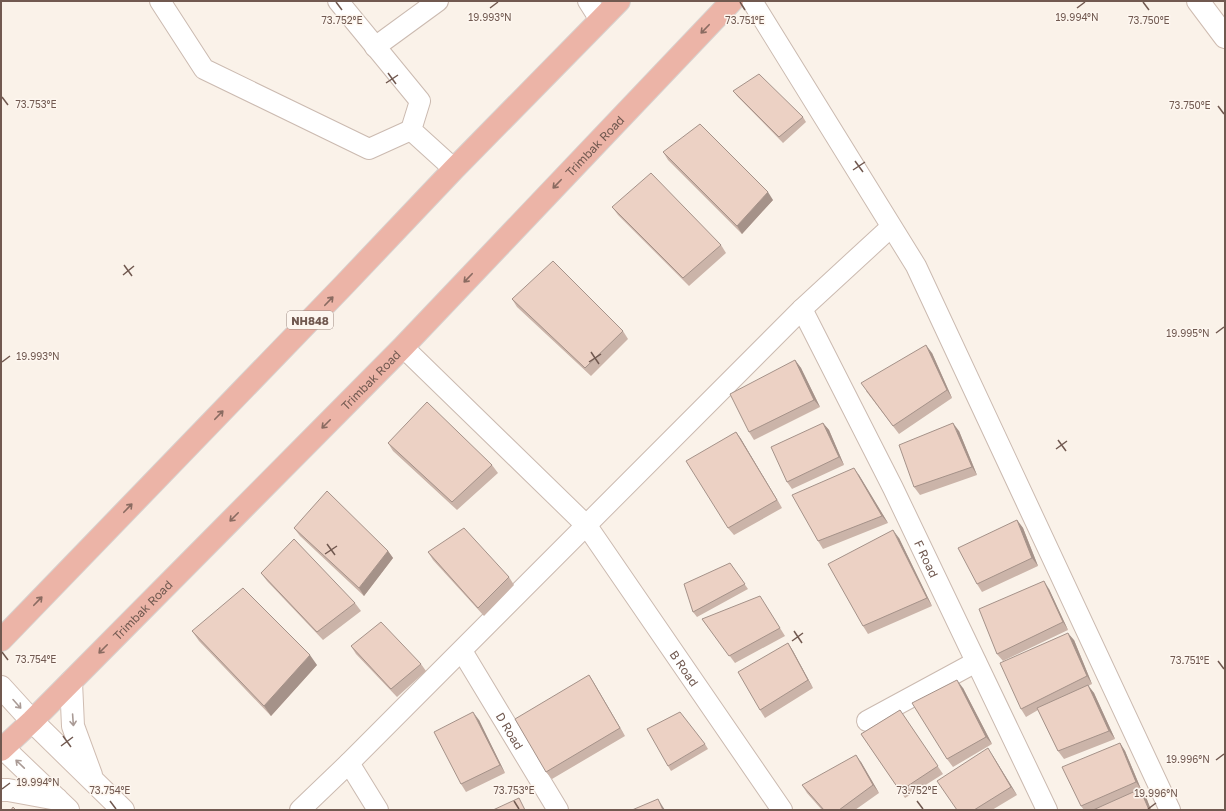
<svg xmlns="http://www.w3.org/2000/svg" width="1226" height="811" viewBox="0 0 1226 811" font-family="'Golos Text',sans-serif">
<style>
.lines{fill:none;stroke-linecap:round;stroke-linejoin:round}
.street-casing{stroke:#cbbab0;stroke-width:22}
.secondary-casing{stroke:#cfbcb1;stroke-width:24}
.highway-casing{stroke:#d7d1ce;stroke-width:24}
.street{stroke:#fff;stroke-width:20}
.secondary{stroke:#fff;stroke-width:22}
.highway{stroke:#ecb4a7;stroke-width:22}
.wall{fill:#cbb4a9}
.shaded-wall{fill:#a59289}
.building{fill:#ecd1c4;stroke:#a59289}
.oneway{stroke:#8a6b61}
.oneway2{stroke:#aa9b96}
.ticks{fill:none;stroke:#715950;stroke-width:1.5}
.labels{text-anchor:middle;dominant-baseline:central;stroke-width:3;stroke-linejoin:round;paint-order:stroke}
.shield{fill:#fdf6ef;stroke:#9b8880;stroke-width:1}
.shield-label{font-size:11px;font-weight:bold;fill:#715950}
.street-label{font-size:12px;fill:#715950;stroke:#fdf6ef}
.ticks-label{font-size:10px;text-anchor:middle;fill:#715950;stroke:#fdf6ef;stroke-width:3;stroke-linejoin:round;paint-order:stroke}
</style>
<rect width="100%" height="100%" fill="#faf2e9"/>
<g class="lines">
<g class="street-casing">
<g id="street">
<path d="M160,1L204,69L369,149L411,130"/>
<path d="M338,1L420,101L411,130L454,169"/>
<path d="M588,1L600,20"/>
<path d="M752,1L916,266L1170,810"/>
<path d="M375,47L438,1"/>
<path id="s1" d="M802,309L893,488L1047,810"/>
<path id="s2" d="M403,347L587,526L782,810"/>
<path id="s3" d="M462,651L558,810"/>
<path d="M867,721L976,662"/>
<path d="M349,763L378,810"/>
<path d="M300,810L349,763L802,309L891,227"/>
</g>
</g>
<g class="secondary-casing">
<path id="secondary" d="M1198,1L1225,37
M71,682L73,726L91,775
M1,687L32,721L123,810
M1,746L68,810
M1,790H8L57,799"/>
</g>
<g class="highway-casing">
<g id="highway">
<path d="M1,640L344,285L454,169L619,1"/>
<path id="s4" d="M1,750L32,721L403,347L732,1"/>
</g>
</g>
<use href="#street" class="street"/>
<use href="#secondary" class="secondary"/>
<use href="#highway" class="highway"/>
</g>
<path class="wall" d="M733,91L803,117L806,122L783,143L737,96Z
M663,152L773,200L742,234L668,160Z
M612,207L721,245L726,253L689,286L618,215Z
M512,299L623,331L628,339L591,376L517,307Z
M932,353L952,398L899,434L866,391Z
M795,360L801,368L820,407L754,440L749,432Z
M823,423L829,430L844,465L792,489L787,482Z
M959,431L977,475L920,495L914,487Z
M736,432L741,439L782,508L734,535L728,528Z
M388,443L492,465L498,473L457,510L393,451Z
M859,475L888,523L823,549L818,541Z
M1017,520L1023,528L1038,566L982,592L977,584Z
M294,528L388,551L393,558L364,596L300,536Z
M899,538L932,606L868,634L863,626Z
M428,552L509,577L514,585L484,616L433,560Z
M730,563L748,589L697,617L693,612Z
M261,573L355,603L361,611L323,640L267,581Z
M1049,589L1068,630L1003,661L997,654Z
M765,604L785,636L735,663L702,619Z
M192,631L317,665L271,716L199,641Z
M1074,640L1092,684L1088,686L1094,693L1115,739L1064,759L1058,751L1038,710L1026,717L1021,709Z
M788,643L793,651L813,688L765,718L760,710Z
M351,646L421,664L426,671L397,697L356,654Z
M589,675L594,683L625,736L552,779L546,772Z
M963,688L992,744L953,767L947,759Z
M900,710L943,774L905,798L861,734Z
M479,720L505,773L466,792L461,784Z
M1120,743L1125,751L1141,789V790L1146,797L1151,810H1084L1081,806Z
M705,744L708,749L671,771L668,766Z
M993,756L1017,795L992,810H957Z
M861,762L879,793L855,810H822L807,793L802,785Z"/>
<path class="shaded-wall" d="M768,192L773,200L742,234L737,226Z
M926,345L932,353L952,398L947,390Z
M795,360L801,368L820,407L814,400Z
M823,423L829,430L844,465L839,457Z
M953,423L959,431L977,475L972,467Z
M736,432L741,439L782,508L777,500Z
M854,468L859,475L888,523L882,516Z
M1017,520L1023,528L1038,566L1032,558Z
M893,530L899,538L932,606L927,598Z
M388,551L393,558L364,596L359,588Z
M1044,581L1049,589L1068,630L1063,622Z
M1068,633L1074,640L1092,684L1087,676Z
M788,643L793,651L813,688L808,680Z
M310,655L317,665L271,716L264,706Z
M589,675L594,683L625,736L620,728Z
M957,680L963,688L992,744L986,737Z
M1088,685L1094,693L1115,739L1109,731Z
M473,712L479,720L505,773L500,765Z
M1120,743L1125,751L1141,789L1136,782Z
M988,748L993,756L1017,795L1011,787Z
M856,755L861,762L879,793L873,785Z
M1140,789L1146,797L1151,810H1149Z
M658,799L663,807L665,810H663Z"/>
<path class="building" d="M759,74L803,117L779,137L733,91Z
M700,124L768,192L737,226L663,152Z
M651,173L721,245L683,278L612,207Z
M553,261L623,331L585,368L512,299Z
M926,345L947,390L893,426L861,383Z
M795,360L814,400L749,432L730,394Z
M427,402L492,465L452,502L388,443Z
M823,423L839,457L787,482L771,447Z
M953,423L972,467L914,487L899,445Z
M736,432L777,500L728,528L686,461Z
M854,468L882,516L818,541L792,495Z
M327,491L388,551L359,588L294,528Z
M1017,520L1032,558L977,584L958,548Z
M464,528L509,577L478,608L428,552Z
M893,530L927,598L863,626L828,564Z
M294,539L355,603L317,632L261,573Z
M730,563L745,584L693,612L684,584Z
M1044,581L1063,622L997,654L979,609Z
M243,588L310,655L264,706L192,631Z
M760,596L780,628L729,656L702,619Z
M381,622L421,664L391,689L351,646Z
M1068,633L1087,676L1021,709L1000,663Z
M788,643L808,680L760,710L738,672Z
M589,675L620,728L546,772L515,719Z
M957,680L986,737L947,759L912,703Z
M1088,685L1109,731L1058,751L1037,708Z
M900,710L938,766L900,791L861,734Z
M473,712L500,765L461,784L434,732Z
M680,712L705,744L668,766L647,729Z
M1120,743L1136,782L1081,806L1062,767Z
M988,748L1011,787L974,810H957L937,781Z
M856,755L873,785L839,810H824L802,785Z
M1140,789L1149,810H1093Z
M519,798L525,810H493Z
M658,799L663,810H632Z
M13,807L16,810H11Z"/>
<defs><path id="oneway-shaft" d="M-6 0H5M1.5-3L5.5 0L1.5 3" fill="none" stroke-width="1.6" stroke-linecap="round" stroke-linejoin="round"/></defs>
<g class="oneway">
<use href="#oneway-shaft" transform="translate(705 29) rotate(134)"/>
<use href="#oneway-shaft" transform="translate(557 184) rotate(134)"/>
<use href="#oneway-shaft" transform="translate(468 278) rotate(134)"/>
<use href="#oneway-shaft" transform="translate(329 301) rotate(-46)"/>
<use href="#oneway-shaft" transform="translate(219 415) rotate(-46)"/>
<use href="#oneway-shaft" transform="translate(326 424) rotate(135)"/>
<use href="#oneway-shaft" transform="translate(128 508) rotate(-46)"/>
<use href="#oneway-shaft" transform="translate(234 517) rotate(135)"/>
<use href="#oneway-shaft" transform="translate(38 601) rotate(-46)"/>
<use href="#oneway-shaft" transform="translate(103 649) rotate(135)"/>
</g>
<g class="oneway2">
<use href="#oneway-shaft" transform="translate(17 704) rotate(48)"/>
<use href="#oneway-shaft" transform="translate(73 720) rotate(86)"/>
<use href="#oneway-shaft" transform="translate(20 764) rotate(-136)"/>
</g>
<path class="ticks" d="M336,2L342,10M740,2L745,10M1143,2L1149,10M490,8L498,2M1077,8L1085,2M388,73L396,84M386,83L398,75M2,97L8,105M1218,106L1224,114M855,161L863,172M853,170L865,162M124,265L132,276M123,275L134,266M1216,333L1224,327M591,352L599,364M2,362L10,356M589,362L601,354M1058,440L1066,451M1056,449L1067,441M327,544L335,555M325,554L337,546M794,631L802,643M792,641L803,633M2,652L8,660M1218,661L1224,669M63,736L71,747M61,746L73,737M1216,760L1224,754M2,789L10,783M110,801L116,809M514,801L519,809M917,801L923,809M1148,809L1156,803"/>
<g class="labels">
<rect class="shield" x="287" y="311" width="46" height="18" rx="3"/>
<g class="shield-label">
<text x="310" y="320">NH848</text>
</g>
<g class="street-label">
<text stroke="none"><textPath href="#s4" startOffset="847">Trimbak Road</textPath></text>
<text stroke="none"><textPath href="#s4" startOffset="523">Trimbak Road</textPath></text>
<text stroke="none"><textPath href="#s1" startOffset="279">F Road</textPath></text>
<text stroke="none"><textPath href="#s4" startOffset="199">Trimbak Road</textPath></text>
<text stroke="none"><textPath href="#s2" startOffset="429">B Road</textPath></text>
<text stroke="none"><textPath href="#s3" startOffset="93">D Road</textPath></text>
</g>
</g>
<g class="ticks-label">
<text x="490" y="21">19.993°N</text>
<text x="1077" y="21">19.994°N</text>
<text x="342" y="24">73.752°E</text>
<text x="745" y="24">73.751°E</text>
<text x="1149" y="24">73.750°E</text>
<text x="36" y="108">73.753°E</text>
<text x="1190" y="109">73.750°E</text>
<text x="1188" y="337">19.995°N</text>
<text x="38" y="360">19.993°N</text>
<text x="36" y="663">73.754°E</text>
<text x="1190" y="664">73.751°E</text>
<text x="1188" y="763">19.996°N</text>
<text x="38" y="786">19.994°N</text>
<text x="110" y="794">73.754°E</text>
<text x="514" y="794">73.753°E</text>
<text x="917" y="794">73.752°E</text>
<text x="1156" y="797">19.996°N</text>
</g>
<rect width="1226" height="811" fill="none" stroke="#715950" stroke-width="4"/>
</svg>
